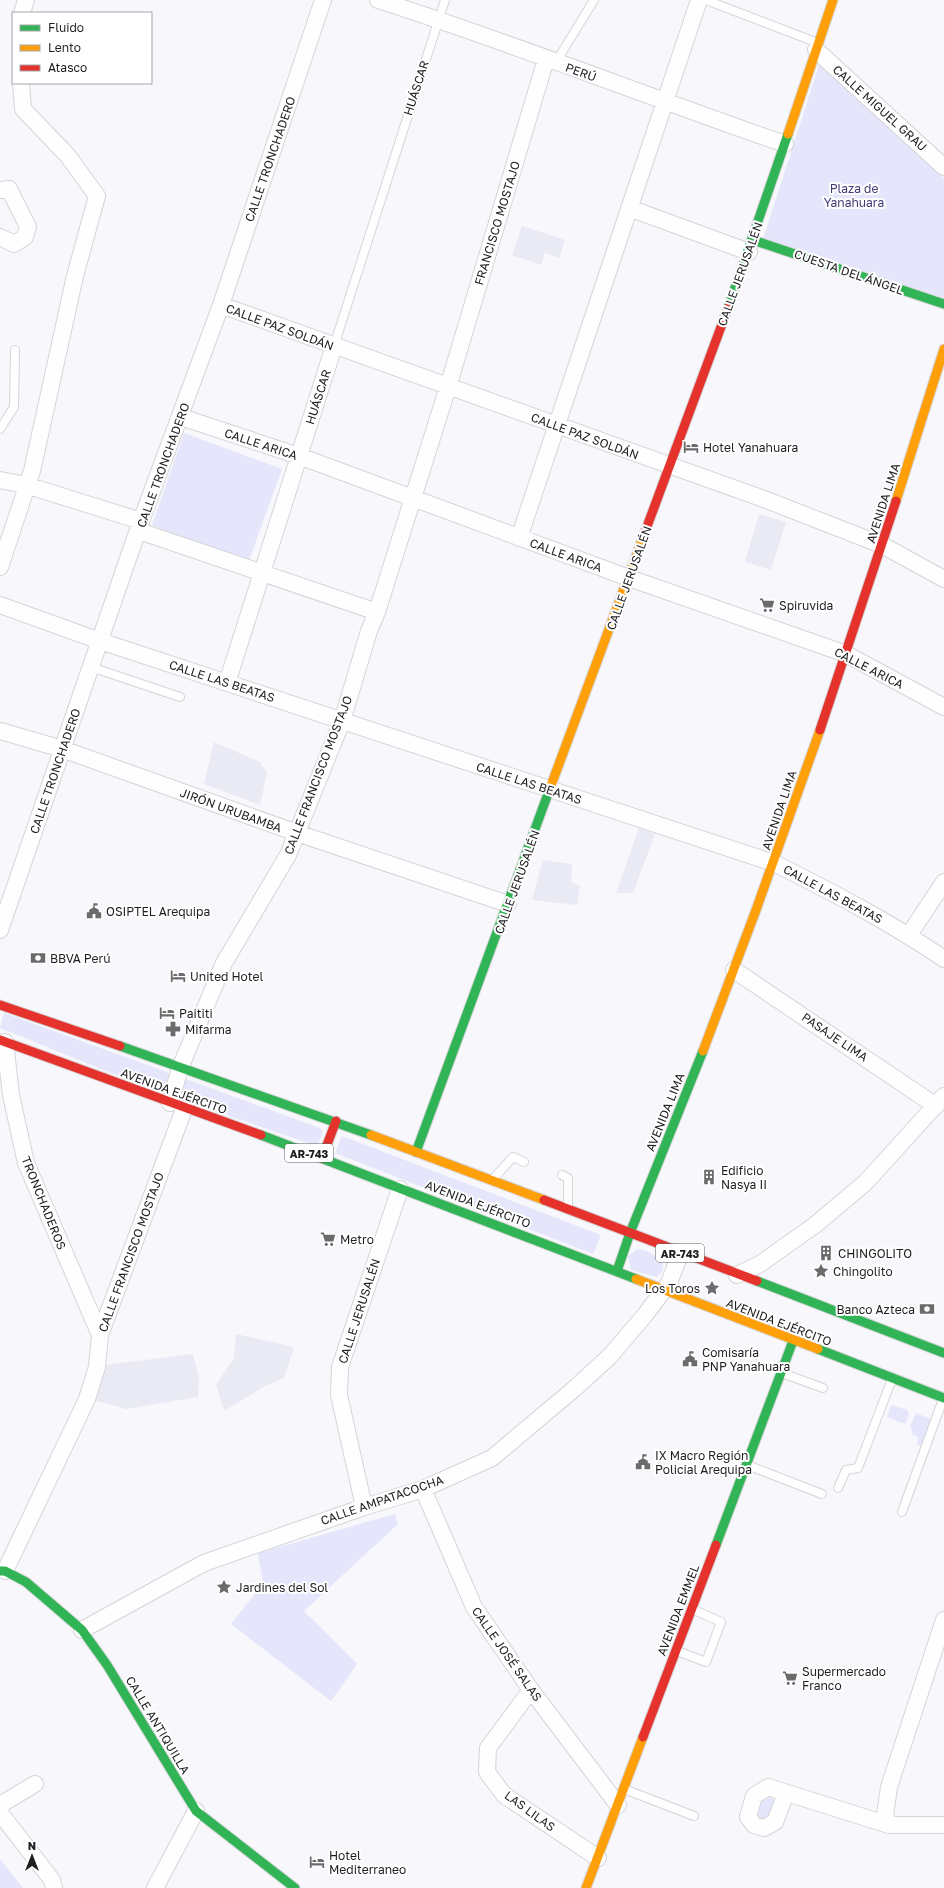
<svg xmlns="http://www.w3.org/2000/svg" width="944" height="1888" viewBox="0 0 944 1888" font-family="'Golos Text',sans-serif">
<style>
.built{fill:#e9eaf4}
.green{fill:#e5e5fb}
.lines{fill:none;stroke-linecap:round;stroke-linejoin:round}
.lane-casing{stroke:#d5d5d8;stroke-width:10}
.street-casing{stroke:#d5d5d8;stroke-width:18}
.fast-casing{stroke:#d5d5d8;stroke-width:11}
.slow-casing{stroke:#d5d5d8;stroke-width:11}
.jam-casing{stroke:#d5d5d8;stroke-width:11}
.lane{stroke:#fefeff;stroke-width:8}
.street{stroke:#fefeff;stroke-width:16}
.fast{stroke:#30b455;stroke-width:9}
.slow{stroke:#ff9f0a;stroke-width:9}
.jam{stroke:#e5322d;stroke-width:9}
.labels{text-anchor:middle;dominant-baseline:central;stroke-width:4;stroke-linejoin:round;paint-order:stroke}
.shield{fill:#fff;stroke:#626264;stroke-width:1}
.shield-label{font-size:11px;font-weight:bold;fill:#1f1f22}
.street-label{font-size:12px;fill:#1f1f22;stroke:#fff}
.park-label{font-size:12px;fill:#423c79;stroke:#fff}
.poi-label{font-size:12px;fill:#1f1f22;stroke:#fff;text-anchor:start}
</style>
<rect width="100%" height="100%" fill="#f7f7fc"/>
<path class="built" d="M522,226L565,240L559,258L545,253L541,265L512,255Z
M759,514L786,522L771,570L745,562Z
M214,742L260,762L267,773L260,805L204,784Z
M639,828L655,834L633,893H616Z
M543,860L572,864L571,882L580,886L577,905L532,900Z
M236,1334L294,1347L284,1378L265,1386L224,1411L216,1385L234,1358Z
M193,1354L199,1377L198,1397L126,1409L94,1400L105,1365Z"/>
<path class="green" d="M819,65L944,178V308L763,239Z
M184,433L282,469L247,566L152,525Z
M4,1013L167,1072L171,1077L169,1089L158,1092L0,1028Z
M183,1078L320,1128L323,1132L317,1146L177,1098Z
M342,1136L601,1235L593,1254L335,1153Z
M642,1249L662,1259L663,1270L657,1277L631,1270L628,1256L636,1250Z
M891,1405L907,1410L909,1415L905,1424L887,1417Z
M916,1413L931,1419L921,1446L917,1445L918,1437L913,1435L910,1426Z
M395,1514L398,1524L304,1611L357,1664L331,1701L231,1624L263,1584L258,1553Z
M769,1795L775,1800L768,1817L763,1820L757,1815L762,1797Z
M0,1859L23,1888H0Z"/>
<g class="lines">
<g class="lane-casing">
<path id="lane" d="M706,0L818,43
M556,62L594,0
M334,346L445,0
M0,429L14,407L15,350
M91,667L180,697
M562,1175L568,1178V1207
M492,1180L513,1157L524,1162
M782,1373L823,1388
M747,1465L822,1494
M838,1488L846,1470L858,1468L892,1379
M902,1512L943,1399
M677,1651L706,1662L721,1622L692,1609
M624,1789L694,1816"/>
</g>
<g class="street-casing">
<path id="street" d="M378,0C515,44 649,97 785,144
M22,13L26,0
M816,50L944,167
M0,190L9,189L28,227L25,237L14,244L0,237
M629,208L749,252
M221,305L764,499L882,545L944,579
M181,417L299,456L629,578L846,654L944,707
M0,480L26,485L141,521
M139,531L377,612
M519,538L699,0
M0,567L32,471L75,276L97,196L68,156L23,109L21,83
M0,605L100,641L774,863C832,892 890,922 944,959
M227,683L334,346
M0,731L62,749L297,833L508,904
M0,930L141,521L221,305L323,0
M909,935L944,882
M734,970L936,1106
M5,1042L11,1095L26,1163L100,1335
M170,1103L180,1068L224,963L288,855L342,721L369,631L377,612L448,387L546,59
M737,1275L760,1264L815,1225L865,1183L944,1096
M423,1489L474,1607L531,1690L618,1805
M364,1507L339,1395L340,1367L400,1189
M5,1571L87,1399L97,1367L100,1335L184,1109
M82,1630L204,1563L364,1507L423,1489L492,1458L574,1389L610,1356L645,1315L669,1283L677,1262L675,1252
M531,1690L488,1748L487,1772L504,1795L598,1858
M786,1793L775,1822L764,1828L754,1825L748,1817L754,1796L768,1787L889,1825H944
M0,1805L35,1784
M0,1813L52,1880L54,1888
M889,1825L885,1815L889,1787L944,1620
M155,1888L196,1811"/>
</g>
<g class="fast-casing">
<path id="fast" d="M753,240L944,304
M728,308L788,134
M120,1046L371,1135
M261,1135L636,1279
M416,1152L549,791
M617,1271L630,1233L703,1051
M757,1281L944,1353
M818,1349L944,1398
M716,1545L793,1341
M0,1571H5L26,1582L82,1630L107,1665L196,1811L295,1888"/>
</g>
<g class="slow-casing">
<path id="slow" d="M788,134L833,0
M896,501L944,349
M549,791L645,532
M703,1051L756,910L820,730
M371,1135L544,1200
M636,1279L818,1349
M586,1888L643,1737"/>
</g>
<g class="jam-casing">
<path id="jam" d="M645,532L728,308
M820,730L896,501
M0,1005L120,1046
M0,1040L261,1135
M322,1158L336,1121
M544,1200L757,1281
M643,1737L716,1545"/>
</g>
<use href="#lane" class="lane"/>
<use href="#street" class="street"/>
<use href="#fast" class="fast"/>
<use href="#slow" class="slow"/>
<use href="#jam" class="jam"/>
</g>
<defs>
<g id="hotel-bare" transform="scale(1.2)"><path d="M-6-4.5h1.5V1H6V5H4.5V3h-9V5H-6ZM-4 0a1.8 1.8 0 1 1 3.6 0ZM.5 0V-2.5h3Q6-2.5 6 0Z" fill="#6b6b6e" stroke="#fff" stroke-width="2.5" paint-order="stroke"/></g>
<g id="supermarket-bare" transform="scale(1.2)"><path d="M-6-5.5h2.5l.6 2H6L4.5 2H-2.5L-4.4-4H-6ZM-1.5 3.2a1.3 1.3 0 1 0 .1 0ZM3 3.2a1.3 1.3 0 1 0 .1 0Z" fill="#6b6b6e" stroke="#fff" stroke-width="2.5" paint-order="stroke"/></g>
<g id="civic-bare" transform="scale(1.2)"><path d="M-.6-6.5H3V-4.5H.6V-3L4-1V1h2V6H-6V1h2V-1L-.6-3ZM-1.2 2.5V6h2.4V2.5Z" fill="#6b6b6e" stroke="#fff" stroke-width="2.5" paint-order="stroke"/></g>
<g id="bank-bare" transform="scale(1.2)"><path d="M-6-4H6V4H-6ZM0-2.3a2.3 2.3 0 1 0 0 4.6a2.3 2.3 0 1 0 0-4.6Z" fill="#6b6b6e" stroke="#fff" stroke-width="2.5" paint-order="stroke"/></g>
<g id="pharmacy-bare" transform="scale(1.2)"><path d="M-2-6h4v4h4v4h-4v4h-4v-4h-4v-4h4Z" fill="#6b6b6e" stroke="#fff" stroke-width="2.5" paint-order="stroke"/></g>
<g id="building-bare" transform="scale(1.2)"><path d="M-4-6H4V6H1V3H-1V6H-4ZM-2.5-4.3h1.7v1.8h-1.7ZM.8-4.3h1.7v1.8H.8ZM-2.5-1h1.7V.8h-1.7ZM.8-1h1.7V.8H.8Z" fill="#6b6b6e" stroke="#fff" stroke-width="2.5" paint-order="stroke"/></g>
<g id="sight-bare" transform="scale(1.2)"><path d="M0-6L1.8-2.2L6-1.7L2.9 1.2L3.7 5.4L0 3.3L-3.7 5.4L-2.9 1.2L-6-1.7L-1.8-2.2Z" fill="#6b6b6e" stroke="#fff" stroke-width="2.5" paint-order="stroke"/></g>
</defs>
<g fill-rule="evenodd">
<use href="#hotel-bare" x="691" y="447"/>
<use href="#supermarket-bare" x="767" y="605"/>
<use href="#civic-bare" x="94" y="911"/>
<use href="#bank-bare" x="38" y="958"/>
<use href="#hotel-bare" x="178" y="976"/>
<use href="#hotel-bare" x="167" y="1013"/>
<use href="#pharmacy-bare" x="173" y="1029"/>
<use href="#building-bare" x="709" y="1177"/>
<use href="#supermarket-bare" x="328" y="1239"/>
<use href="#building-bare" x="826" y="1253"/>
<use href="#sight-bare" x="821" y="1271"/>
<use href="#sight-bare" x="712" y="1288"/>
<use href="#bank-bare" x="927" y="1309"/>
<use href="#civic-bare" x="690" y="1359"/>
<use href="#civic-bare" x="643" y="1462"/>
<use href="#sight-bare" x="224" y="1587"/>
<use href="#supermarket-bare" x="790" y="1678"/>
<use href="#hotel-bare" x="317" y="1862"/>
</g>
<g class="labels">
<g class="shield">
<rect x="285" y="1144" width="48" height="18" rx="3"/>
<rect x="656" y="1244" width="48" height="18" rx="3"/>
</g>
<g class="shield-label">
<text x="309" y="1153">AR-743</text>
<text x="680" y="1253">AR-743</text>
</g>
<g class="street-label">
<text transform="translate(581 72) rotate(20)">PERÚ</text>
<text transform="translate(416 88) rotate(-72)">HUÁSCAR</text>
<text transform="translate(880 108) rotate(42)">CALLE MIGUEL GRAU</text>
<text transform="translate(270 159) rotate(-71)">CALLE TRONCHADERO</text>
<text transform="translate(497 223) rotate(-73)">FRANCISCO MOSTAJO</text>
<text transform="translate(849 272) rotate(19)">CUESTA DEL ÁNGEL</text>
<text transform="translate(740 274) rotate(-70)">CALLE JERUSALÉN</text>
<text transform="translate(280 327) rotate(20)">CALLE PAZ SOLDÁN</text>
<text transform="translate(318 397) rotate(-72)">HUÁSCAR</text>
<text transform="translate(585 436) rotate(20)">CALLE PAZ SOLDÁN</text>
<text transform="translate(261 444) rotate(18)">CALLE ARICA</text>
<text transform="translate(163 465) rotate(-70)">CALLE TRONCHADERO</text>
<text transform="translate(883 503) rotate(-72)">AVENIDA LIMA</text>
<text transform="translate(566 555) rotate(20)">CALLE ARICA</text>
<text transform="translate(629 578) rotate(-70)">CALLE JERUSALÉN</text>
<text transform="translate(869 668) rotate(27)">CALLE ARICA</text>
<text transform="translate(222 681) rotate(18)">CALLE LAS BEATAS</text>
<text transform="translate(55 771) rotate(-71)">CALLE TRONCHADERO</text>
<text transform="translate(318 775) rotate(-69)">CALLE FRANCISCO MOSTAJO</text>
<text transform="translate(529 783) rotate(18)">CALLE LAS BEATAS</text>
<text transform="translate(231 810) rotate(20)">JIRÓN URUBAMBA</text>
<text transform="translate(779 810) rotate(-71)">AVENIDA LIMA</text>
<text transform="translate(517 882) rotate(-70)">CALLE JERUSALÉN</text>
<text transform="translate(833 894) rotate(28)">CALLE LAS BEATAS</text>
<text transform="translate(835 1037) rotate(34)">PASAJE LIMA</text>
<text transform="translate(174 1091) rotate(20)">AVENIDA EJÉRCITO</text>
<text transform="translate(665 1112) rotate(-68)">AVENIDA LIMA</text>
<text transform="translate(44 1203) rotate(68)">TRONCHADEROS</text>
<text transform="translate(478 1204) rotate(21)">AVENIDA EJÉRCITO</text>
<text transform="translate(131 1252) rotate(-70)">CALLE FRANCISCO MOSTAJO</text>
<text transform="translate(359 1311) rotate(-72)">CALLE JERUSALÉN</text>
<text transform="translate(779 1322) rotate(21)">AVENIDA EJÉRCITO</text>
<text transform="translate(382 1500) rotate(-19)">CALLE AMPATACOCHA</text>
<text transform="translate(678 1610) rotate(-69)">AVENIDA EMMEL</text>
<text transform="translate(507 1654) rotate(55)">CALLE JOSÉ SALAS</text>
<text transform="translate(158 1725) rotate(59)">CALLE ANTIQUILLA</text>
<text transform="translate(530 1811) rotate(36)">LAS LILAS</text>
</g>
<g class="park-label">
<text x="854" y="188">Plaza de<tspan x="854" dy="14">Yanahuara</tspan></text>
</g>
<g class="poi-label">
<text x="703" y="447">Hotel Yanahuara</text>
<text x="779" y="605">Spiruvida</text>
<text x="106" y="911">OSIPTEL Arequipa</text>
<text x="50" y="958">BBVA Perú</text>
<text x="190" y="976">United Hotel</text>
<text x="179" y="1013">Paititi</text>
<text x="185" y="1029">Mifarma</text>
<text x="721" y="1170">Edificio<tspan x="721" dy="14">Nasya II</tspan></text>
<text x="340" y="1239">Metro</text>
<text x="838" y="1253">CHINGOLITO</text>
<text x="833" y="1271">Chingolito</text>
<text x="700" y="1288" text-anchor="end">Los Toros</text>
<text x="915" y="1309" text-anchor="end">Banco Azteca</text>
<text x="702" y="1352">Comisaría<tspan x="702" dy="14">PNP Yanahuara</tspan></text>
<text x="655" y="1455">IX Macro Región<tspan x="655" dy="14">Policial Arequipa</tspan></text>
<text x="236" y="1587">Jardines del Sol</text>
<text x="802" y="1671">Supermercado<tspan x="802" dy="14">Franco</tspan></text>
<text x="329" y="1855">Hotel<tspan x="329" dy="14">Mediterraneo</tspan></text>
</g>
</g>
<rect x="12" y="12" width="140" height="72" fill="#ffffff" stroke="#a5a5a7"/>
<rect x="20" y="25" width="20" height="6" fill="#30b455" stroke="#a5a5a7"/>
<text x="48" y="32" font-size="12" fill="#1f1f22">Fluido</text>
<rect x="20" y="45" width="20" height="6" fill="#ff9f0a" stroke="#a5a5a7"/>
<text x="48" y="52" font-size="12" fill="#1f1f22">Lento</text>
<rect x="20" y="65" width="20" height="6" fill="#e5322d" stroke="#a5a5a7"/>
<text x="48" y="72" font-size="12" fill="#1f1f22">Atasco</text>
<g transform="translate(32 1856)" stroke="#ffffff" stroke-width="3" paint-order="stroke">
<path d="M0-3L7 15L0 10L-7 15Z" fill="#1f1f22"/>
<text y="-6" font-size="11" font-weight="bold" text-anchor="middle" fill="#1f1f22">N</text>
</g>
</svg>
